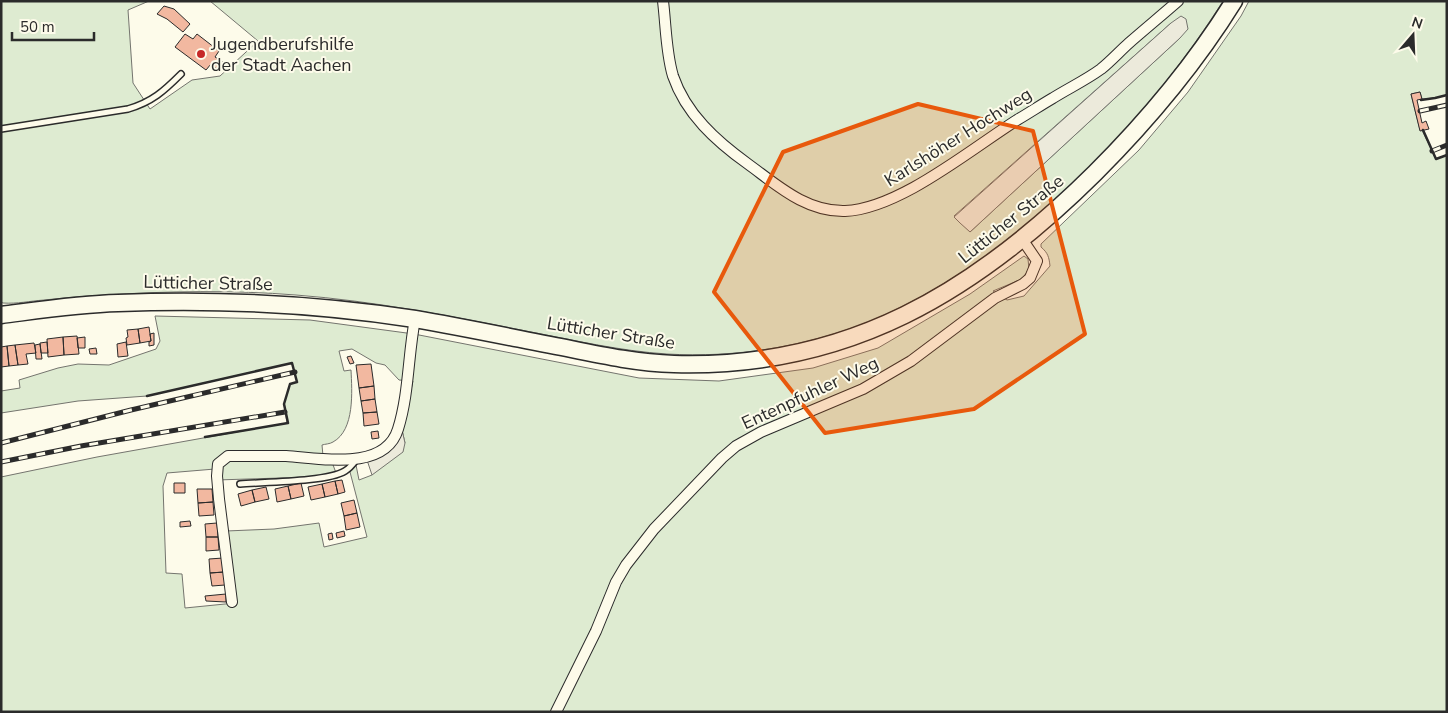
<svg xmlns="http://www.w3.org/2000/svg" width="1448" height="713" viewBox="0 0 1448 713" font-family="'Nunito Sans',sans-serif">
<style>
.green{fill:#deebd1;stroke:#74746e;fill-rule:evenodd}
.parking{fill:#eceadb;stroke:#74746e}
.building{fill:#f2b8a0;stroke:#2b2b2b}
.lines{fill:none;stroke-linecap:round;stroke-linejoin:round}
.service-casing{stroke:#2b2b2b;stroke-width:8}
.minor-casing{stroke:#2b2b2b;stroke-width:12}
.primary-casing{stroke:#2b2b2b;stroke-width:19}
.service{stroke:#fdfbea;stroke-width:5}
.minor{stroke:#fdfbea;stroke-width:10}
.primary{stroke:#fdfbea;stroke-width:16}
.rail-casing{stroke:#2b2b2b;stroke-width:5}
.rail{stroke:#fdfbea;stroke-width:3;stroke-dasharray:9;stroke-linecap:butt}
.wall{stroke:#2b2b2b;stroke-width:2.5}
.marked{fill:#e8590c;fill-opacity:0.2;stroke:#e8590c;stroke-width:4;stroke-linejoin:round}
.poi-dot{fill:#c62828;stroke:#fdfbea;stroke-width:2}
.labels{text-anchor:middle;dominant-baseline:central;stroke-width:4;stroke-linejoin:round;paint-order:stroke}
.poi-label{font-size:18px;fill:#2b2b2b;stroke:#fdfbea;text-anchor:start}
.street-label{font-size:18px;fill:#2b2b2b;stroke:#fdfbea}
</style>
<rect width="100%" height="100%" fill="#fdfbea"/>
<path class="green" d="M1,1H149L128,10L133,83L150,109L192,80L220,76L258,41L210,1H1223C1143,128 1009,265 868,322C805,347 735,358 667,354C620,351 573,340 526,331C450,316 374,301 296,295C233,290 169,291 105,295C85,296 64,298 44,300C30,301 17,304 3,303L1,302ZM1171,23L1180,38L970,232L954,216Z
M1249,1H1447V95L1435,98L1422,99L1420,92L1411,94L1420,130H1422L1436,159L1447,155V712H1V477L97,457L287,423L284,404L290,384L297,382L292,363L147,396L78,401L1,413V391L20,388L19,380L58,368L78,364L109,365L156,349L160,341L155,316L310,320L414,334L639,378L719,381L813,368L878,348L970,294L1024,256L1028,259L1029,269L1022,279L993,291L1007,300L1024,296L1050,266C1049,257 1048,253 1041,247V244L1139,150L1188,92L1241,16ZM352,349L376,363L385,365L399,380L413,381L402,430L405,443L372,475L359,480L356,465L350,472L367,537L324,547L319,523L274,529L226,531L235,603L185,608L182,574L166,573L163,486L167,473L215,469L216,480L312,477L336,473L332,462L323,456L322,445C325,444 330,444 333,442C355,430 352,391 351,370L344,371L339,351Z"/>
<path class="parking" d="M1181,16L1186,19L1188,29L1180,38L970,232L960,223L954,217L1171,23Z
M402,430L405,443L403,452L372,475L366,457Z"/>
<path class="building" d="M164,6L174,9L190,24L183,32L167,19L157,14Z
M185,34L193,39L197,34L219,51L215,57L223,62L217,69L211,64L206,70L175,47Z
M1420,92L1422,99L1417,100L1422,123L1426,121L1429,129L1420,131L1411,94Z
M149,327L151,341L140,343L138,329Z
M138,329L140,343L127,345L126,338L128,337L127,330Z
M154,333V345L149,346V342L151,341L150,334Z
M77,336L79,354L64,355L63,337Z
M63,337L64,355L48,357L47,339Z
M85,337V348H78L77,338Z
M47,342L48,353H41L40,343Z
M126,342L128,356L118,357L117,344Z
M34,343L36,353L26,354L28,364L18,365L15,345Z
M40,344L42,359H36L35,345Z
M15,345L18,365L9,366L7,346Z
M7,346L9,366L1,367V347Z
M96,348L97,354H90L89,349Z
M351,356L354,363L350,364L347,357Z
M371,364L374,386L359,388L356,365Z
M374,386L375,399L361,401L359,388Z
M375,399L377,412L363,413L361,401Z
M377,412L379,424L364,426L363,413Z
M378,431L379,438L372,439L371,432Z
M342,480L345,492L338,494L335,481Z
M335,481L338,494L325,497L322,484Z
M174,483H185V493H174Z
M301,483L304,496L291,499L288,486Z
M322,484L325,497L311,500L308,487Z
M288,486L291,499L277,502L275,489Z
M266,487L269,499L255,502L252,490Z
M197,489H212L213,502L198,503Z
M252,490L255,502L241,506L238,494Z
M354,500L357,513L344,516L341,503Z
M213,502L214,515L199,516L198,503Z
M357,513L360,527L346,530L344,516Z
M190,521L191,526L180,527V522Z
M217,523L218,537H206L205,524Z
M344,531L345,536L337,538L336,533Z
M332,533L333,539L329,540L328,534Z
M206,537H218L219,550L206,551Z
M223,558L224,572L210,573L209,559Z
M224,572L225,585L212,586L210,573Z
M226,594V602L206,601L205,596Z"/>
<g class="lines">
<g class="service-casing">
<path id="service" d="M1,129L128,109C152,102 164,91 181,74
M240,484C264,482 327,482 345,471C350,468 353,464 356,460"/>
</g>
<g class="minor-casing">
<path id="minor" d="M663,1C666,26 666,53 673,76C686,114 716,141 748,164C777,185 806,212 845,211C899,209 971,149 1017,120C1029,113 1041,105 1053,98C1069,88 1086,80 1101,69C1111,61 1120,51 1129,43C1145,29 1162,15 1178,1
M232,602L219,499L217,476L218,464L228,456C247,456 267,456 286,456C320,458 385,472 398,429C409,394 408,355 415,319
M556,712L596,631L616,582L626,565L654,529L722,458L736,446L761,432L863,389L911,361L995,298L1023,284L1030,278L1037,261L1022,239"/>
</g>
<g class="primary-casing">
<path id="primary" d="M1,315C40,310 79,304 118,303C218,299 317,304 415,319C467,328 519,339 571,349C605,356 639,363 674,364C848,369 975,292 1095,173C1147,121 1195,64 1234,1"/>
</g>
<use href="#service" class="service"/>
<use href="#minor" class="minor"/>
<use href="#primary" class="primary"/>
<g class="rail-casing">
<path id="rail" d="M1420,111L1447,105
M1432,151L1447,145
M1,443L131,410L295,372
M1,462L81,446L285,412"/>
</g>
<use href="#rail" class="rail"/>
<path class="wall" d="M1421,100L1435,98L1447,95
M1423,130L1436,159L1447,155
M147,396L292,363L297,382L290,384L284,404L288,423L205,437"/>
</g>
<path class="marked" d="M918,104L1033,131L1085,334L974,409L825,433L714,292L783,152Z"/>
<circle class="poi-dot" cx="201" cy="54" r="5"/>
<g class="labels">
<g class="poi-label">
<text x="211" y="44">Jugendberufshilfe<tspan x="211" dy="21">der Stadt Aachen</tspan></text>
</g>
<g class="street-label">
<text transform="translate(958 137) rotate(-32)">Karlshöher Hochweg</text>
<text transform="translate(1011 219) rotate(-39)">Lütticher Straße</text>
<text transform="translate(208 283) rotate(1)">Lütticher Straße</text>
<text transform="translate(611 333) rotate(9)">Lütticher Straße</text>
<text transform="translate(810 393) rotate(-25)">Entenpfuhler Weg</text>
</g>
</g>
<rect width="1448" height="713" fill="none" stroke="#2b2b2b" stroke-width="5"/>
<g transform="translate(1413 35) rotate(19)" stroke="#fdfbea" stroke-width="4" paint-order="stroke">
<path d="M0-4L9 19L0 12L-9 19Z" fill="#2b2b2b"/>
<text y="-8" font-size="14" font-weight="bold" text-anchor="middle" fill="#2b2b2b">N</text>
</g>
<path d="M12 32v8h82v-8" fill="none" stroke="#2b2b2b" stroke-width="2.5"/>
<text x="20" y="32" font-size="15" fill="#2b2b2b" stroke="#fdfbea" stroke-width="4" paint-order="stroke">50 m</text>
</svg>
